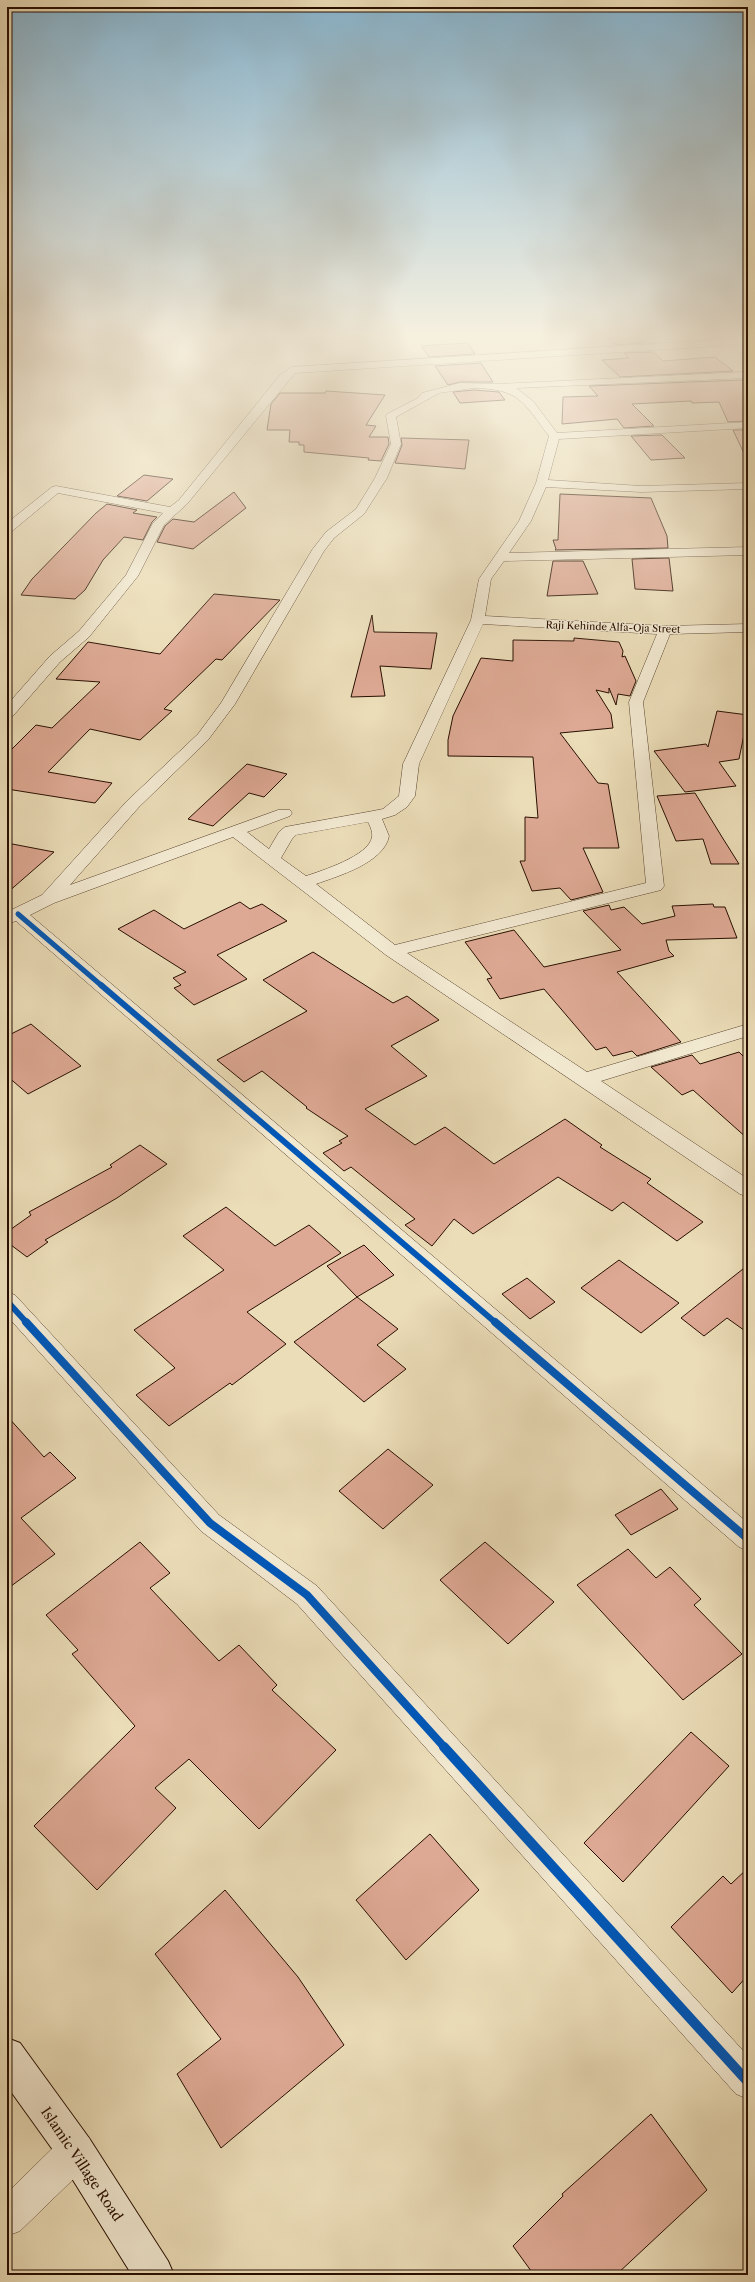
<svg xmlns="http://www.w3.org/2000/svg" width="755" height="2282" viewBox="0 0 755 2282" font-family="'Libre Caslon Text',serif">
<style>
.building{fill:#dea994;stroke:#280e00}
.lines{fill:none;stroke-linecap:round;stroke-linejoin:round}
.street-casing{stroke:#59422e;stroke-width:1}
.secondary-casing{stroke:#280e00;stroke-width:2}
.street{fill:#f2e9d1;fill-rule:evenodd}
.secondary{fill:#f2e9d1;fill-rule:evenodd}
.cycleway-far3-casing{stroke:#f2e9d1;stroke-width:7}
.cycleway-far2-casing{stroke:#f2e9d1;stroke-width:8}
.cycleway-far1-casing{stroke:#f2e9d1;stroke-width:10}
.cycleway-casing{stroke:#f2e9d1;stroke-width:12}
.cycleway-far3{stroke:#0057b8;stroke-width:5}
.cycleway-far2{stroke:#0057b8;stroke-width:6}
.cycleway-far1{stroke:#0057b8;stroke-width:8}
.cycleway{stroke:#0057b8;stroke-width:10}
.labels{text-anchor:middle;dominant-baseline:central;stroke-width:3;stroke-linejoin:round;paint-order:stroke}
.far-street-label{font-size:10px;fill:#280e00;stroke:#f2e9d1}
.near-street-label{font-size:14px;fill:#280e00;stroke:#f2e9d1}
</style>
<rect width="100%" height="100%" fill="#ebddb8"/>
<filter id="stains"><feTurbulence type="fractalNoise" baseFrequency=".005" numOctaves="4"/><feColorMatrix values="0 0 0 0 .2 0 0 0 0 .09 0 0 0 0 .02 0 0 0 .5 -.17"/></filter>
<radialGradient id="worn" r=".72"><stop offset=".6" stop-color="#630" stop-opacity="0"/><stop offset="1" stop-color="#630" stop-opacity=".3"/></radialGradient>
<path class="building" d="M608,338H638L643,343L615,345Z
M468,343L475,354L429,357L421,346Z
M653,352L663,361L715,357L733,371L620,377L602,360L629,358L624,353Z
M481,363L493,382H460L448,385L435,366Z
M743,380L748,383V421L728,422L719,402L692,403L691,401L632,404L654,426L624,428L617,419L562,424L563,397L598,396L589,386Z
M474,390L499,392L505,400L460,403L453,392Z
M326,391L385,395L366,425L376,426L369,437H388L389,444L381,461L368,460L369,458L304,452V445H299V442H289L290,430H267L271,404L280,393H325Z
M733,430H748V462Z
M662,435L685,458L651,460L631,436Z
M401,438L469,440L465,469L395,463L402,445Z
M144,475L173,479L147,501L117,496Z
M234,492L246,508L193,549L157,542L165,526L173,519L194,522Z
M560,494L651,498L667,536L668,548L555,550L556,549L553,540H558Z
M107,504L137,510L133,513L157,517L152,522L143,540L124,537L103,560L85,590L75,599L21,595L32,579L96,513Z
M669,558L673,591L635,589L632,559Z
M553,561H583L598,594L547,596Z
M214,594L280,600L222,660L216,659L164,709L172,711L140,740L90,729L48,772L112,783L95,803L7,789V754L36,725L52,728L100,682L56,679L88,642L160,654Z
M372,615L374,632L437,633L431,669L380,666L385,696L351,697Z
M574,638L619,642L623,651L622,657L625,656L636,681L630,696L618,694L616,705L609,688V693L596,690L611,714L613,728L560,733L598,783L608,784L619,848H583L603,892L571,900L560,888L532,891L520,861H525V817L538,818L533,757L448,756V740L453,716L481,658L513,661V640L574,641Z
M717,711L748,715L739,759L719,762L736,786L685,792L654,751L706,744L708,747Z
M247,764L287,774L264,797L249,793L213,826L188,819Z
M695,793L722,837L739,864H711L703,839L676,841L657,796Z
M7,843L54,852L7,893Z
M240,902L250,909L262,904L287,921L217,955L247,979L194,1005L174,988L181,985L173,978L186,972L118,929L154,910L184,929Z
M713,904L714,907H725L737,938L666,940L669,951L674,956L617,972L681,1042L637,1056L632,1051L613,1056L606,1047L596,1050L544,989L500,999L487,979L492,978L465,942L514,930L544,967L621,950L583,911L609,905L611,910L624,907L642,924L675,916L672,906Z
M313,952L393,1003L407,996L439,1020L391,1046L427,1076L365,1109L415,1145L445,1127L494,1164L565,1119L602,1145L600,1147L651,1179L647,1183L703,1222L677,1241L623,1202L612,1211L558,1177L473,1234L454,1219L432,1246L405,1225L415,1219L351,1167L344,1171L323,1153L342,1143L339,1141L348,1136L306,1108L307,1107L262,1071L244,1082L217,1060L307,1011L263,980Z
M31,1024L81,1066L28,1094L7,1076V1036Z
M739,1052L748,1061V1139L693,1090L682,1095L651,1067L692,1055L700,1064Z
M140,1145L167,1164L117,1198L45,1240L48,1242L27,1257L7,1242V1232L31,1215L29,1212L112,1167L110,1165Z
M226,1207L275,1246L309,1225L341,1253L247,1312L286,1344L232,1385L230,1383L169,1426L136,1395L175,1368L134,1330L224,1270L183,1236Z
M364,1245L394,1275L357,1297L398,1329L377,1345L406,1369L364,1402L294,1342L357,1297L327,1266Z
M619,1260L679,1303L641,1333L581,1288Z
M748,1265V1333L727,1318L704,1336L681,1318Z
M527,1278L555,1302L530,1319L502,1294Z
M7,1416L44,1457L50,1452L76,1478L21,1518L55,1554L7,1589Z
M388,1449L433,1485L383,1529L339,1491Z
M661,1489L678,1509L631,1535L615,1515Z
M140,1542L170,1573L150,1588L219,1661L239,1645L277,1685L272,1690L336,1750L259,1829L189,1759L155,1788L176,1808L97,1890L34,1826L135,1726L72,1654L78,1650L46,1615Z
M485,1542L554,1602L508,1644L440,1580Z
M628,1549L656,1578L670,1567L701,1599L694,1605L742,1654L683,1700L577,1585Z
M691,1732L729,1766L623,1882L584,1843Z
M430,1834L479,1890L406,1960L356,1900Z
M748,1868V1975L732,1993L671,1927L723,1876L731,1884Z
M225,1890L298,1977L344,2045L221,2148L177,2074L221,2039L155,1954Z
M651,2114L707,2190L616,2275H534L513,2246L563,2196L562,2194Z"/>
<g class="lines">
<g class="street-casing">
<path id="street" d="M748,338V344L295,373L187,504L164,525L138,576L89,637L60,662L12,717L7,718V705L50,656L79,631L126,575L153,523L163,513L58,493L11,532L7,533V523L52,487L56,486L170,507L179,500L280,375L292,367Z
M748,372V378L516,388L533,401L557,433L748,422V428L559,439L548,480L641,486L748,483V489L641,492L546,487L531,521L509,553L748,547V555L504,561L491,579L485,616L665,626L748,624V632L670,634L643,702L664,886L661,890L407,953L587,1072L748,1024V1036L601,1081L748,1179V1197L740,1194L386,955L233,837L54,903L30,915L748,1523V1551L739,1547L16,921L7,924V912L42,895L127,801L198,734L221,703L312,550L326,532L356,509L375,478L391,444L386,416L387,414L418,398L422,393L460,383L499,384ZM474,388C520,389 523,402 549,436L536,483L519,521L479,579L471,620L403,764L399,796L383,809L373,811L285,827L279,832L269,849L247,832L290,816L292,813L290,810H278L70,885L139,807L208,740L235,704L324,551L334,538L364,514L387,478L401,444L396,417L439,393ZM483,624L657,634L629,702L646,883L395,945L316,884C338,876 384,863 389,836L382,819L395,815L407,807L415,796L419,764ZM368,822C370,826 373,832 372,837C369,856 321,871 306,876L281,858L292,839L296,835Z
M7,1292L15,1295L219,1515L317,1586L748,2056V2099L736,2094L297,1604L201,1531L7,1316Z
M76,2133L89,2138L94,2151L89,2164L20,2231L7,2236V2193L63,2138Z"/>
</g>
<g class="secondary-casing">
<path id="secondary" d="M7,2038L20,2043L89,2138L168,2261L174,2275H132L63,2164L7,2086Z"/>
</g>
<use href="#street" class="street"/>
<use href="#secondary" class="secondary"/>
<g class="cycleway-far3-casing">
<path id="cycleway-far3" d="M18,914L102,986"/>
</g>
<g class="cycleway-far2-casing">
<path id="cycleway-far2" d="M101,985L496,1323
M7,1301L27,1323"/>
</g>
<g class="cycleway-far1-casing">
<path id="cycleway-far1" d="M26,1322L210,1523L307,1595L445,1748
M495,1322L748,1539"/>
</g>
<g class="cycleway-casing">
<path id="cycleway" d="M444,1747L748,2082"/>
</g>
<use href="#cycleway-far3" class="cycleway-far3"/>
<use href="#cycleway-far2" class="cycleway-far2"/>
<use href="#cycleway-far1" class="cycleway-far1"/>
<use href="#cycleway" class="cycleway"/>
</g>
<linearGradient id="sky" x2="0" y2="1"><stop stop-color="#88b7d2"/><stop offset="0.51" stop-color="#f6f0df"/><stop offset="1" stop-color="#f6f0df" stop-opacity="0"/></linearGradient>
<rect width="755" height="657" fill="url(#sky)"/>
<g class="labels">
<g class="far-street-label">
<text transform="translate(613 627) rotate(2)">Raji Kehinde Alfa-Oja Street</text>
</g>
<g class="near-street-label">
<text transform="translate(82 2164) rotate(56)">Islamic Village Road</text>
</g>
</g>
<rect width="755" height="2282" fill="none" stroke="#ebddb8" stroke-width="24"/>
<rect x="8" y="8" width="739" height="2266" fill="none" stroke="#280e00" stroke-width="2"/>
<rect x="12" y="12" width="731" height="2258" fill="none" stroke="#280e00"/>
<rect width="100%" height="100%" filter="url(#stains)"/>
<rect width="100%" height="100%" fill="url(#worn)"/>
</svg>
